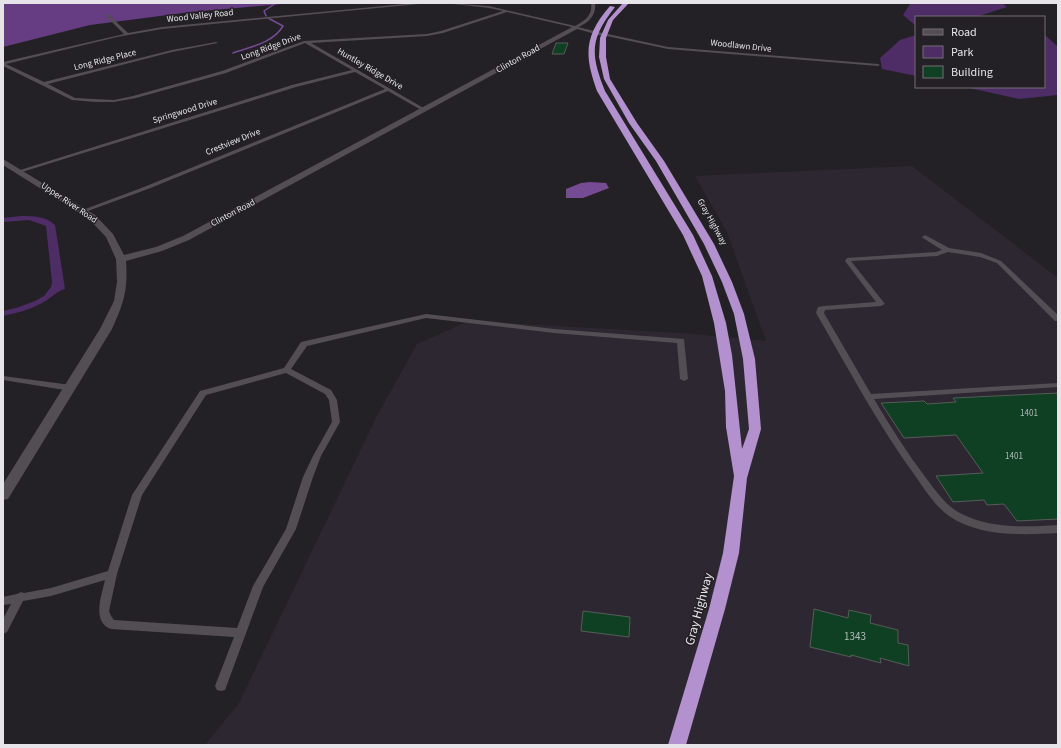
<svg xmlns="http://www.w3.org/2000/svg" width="1061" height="748" viewBox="0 0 1061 748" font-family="'Source Sans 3',sans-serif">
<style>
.built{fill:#2d2732}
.green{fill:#4e2c65}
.forest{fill:#663c83}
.water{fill:#754b93}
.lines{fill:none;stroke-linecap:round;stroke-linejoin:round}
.stream{stroke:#754b93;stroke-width:1.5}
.building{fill:#104024;stroke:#565c57}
.street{fill:#524e54;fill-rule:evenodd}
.secondary{fill:#524e54;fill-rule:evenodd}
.highway{fill:#b391ce;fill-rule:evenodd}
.labels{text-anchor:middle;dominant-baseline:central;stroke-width:3;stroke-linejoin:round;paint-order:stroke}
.far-street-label{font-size:9px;fill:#e6e4e8;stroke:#242126}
.number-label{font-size:9px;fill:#b0bbb7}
.near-number-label{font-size:11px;fill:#b0bbb7}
.near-street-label{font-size:13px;fill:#e6e4e8;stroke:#242126}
</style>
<rect width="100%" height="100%" fill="#242126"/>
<path class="built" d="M912,166L1058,278V745H205L239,703L376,418L417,344L469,321L682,333L766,341L727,232L695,176Z"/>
<path class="green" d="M914,3H1002L1007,7L979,16L980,17H916V26L903,15L910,4Z
M1044,34L1058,47V95L1019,99L965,87H1044Z
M916,35V76L882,69L880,58L900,40Z
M21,216C33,216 46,216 55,225L65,289C55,292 49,300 40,304C29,310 16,313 3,316V311L16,308L35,301L44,296L51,287L52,282L46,226L29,220L3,222V218Z"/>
<path class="forest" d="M9,3H293L191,12L90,25L3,47V4Z"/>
<path class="water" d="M590,182L606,183L609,188L583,198H566V189L581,183Z"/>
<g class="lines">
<path class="stream" d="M266,16L264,11L276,3
M233,53C250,47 273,43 283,26L268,18"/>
</g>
<path class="building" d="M556,43H568L564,54H552Z
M1058,393V519L1017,521L1004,504L987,505L984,500L953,502L936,476L983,473L956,435L904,438L881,403L924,401L927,404L956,402L953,398Z
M814,609L848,618L849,610L871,615L870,623L898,630V643L908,645L909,666L880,658L881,663L851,655V657L810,647Z
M583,611L630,617L629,637L581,631Z"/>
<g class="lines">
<path class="street" d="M415,3H429L162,29L117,37L6,64L44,82L172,50L216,42L218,43L172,52L48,84L75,98L114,100L133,96L222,71L304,41L427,34L441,31L503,11L489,8L445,3L489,6L575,26C585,21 593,15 591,3H595C597,16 587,24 576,28L507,12L443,33L427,36L311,43L427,110L423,111L388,91L148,189L85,212H81L80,211L144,187L385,89L355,72L296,87L22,172L17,171L292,85L352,70L305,43L226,73L136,98L114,102H95L72,100L3,66V62L124,34L106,16V14H108L128,33L162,27Z
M603,33L668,47L878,64L880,65L878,66L668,49L602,35Z
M925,235L949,248L981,253L1001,261L1058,315V321H1055L997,263L980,257L948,252L937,256L851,261L885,304L881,306L825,310L824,313L871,394L1058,383V387L874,399C890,426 907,453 926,478C936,491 945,505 960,513C990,529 1025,527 1058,525V533C1022,535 980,537 949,516C935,506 925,490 916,477C878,425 848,368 816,313L818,307L824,306L876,302L845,261L847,258L936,252L942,250L923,238L922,237Z
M426,314L554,329L684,339L688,379L684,381L680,379L677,343L554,333L426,318L307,346L291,369L331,390L337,400L340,422L321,456L313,477L296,529L263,587L225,690L221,691L217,690L215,686L234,637L111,629C91,622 102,594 105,580L51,596L23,601L7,632L3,634V619L11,604L3,605V597L17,594L21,592L24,593L51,588L108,571L132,495L200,391L284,368L301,342ZM286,373L325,394L329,400L332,422L313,456L303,477L286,529L253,586L237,628L114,620L111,616L109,611L117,574L142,495L206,395Z
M3,376L71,385L75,388L71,391L3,380Z"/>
<path class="secondary" d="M574,26L606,34L603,36L577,29L189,240L162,251L126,261C128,291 124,302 112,329L8,499L3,500V484L100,329L114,301L117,282L116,259L106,237L89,219L3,165V159L95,215L113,234L124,255L156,247L183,236Z"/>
<path class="highway" d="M623,3H629L613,20L606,38V57L610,79L637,123L664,161L714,244L732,282L744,314L755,359L761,429L747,478L739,553L725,609L686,745H668L709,609L723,553L734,476L726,427L725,391L714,323L702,276L683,235L597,91C584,55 584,36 610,6L615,7C590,39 590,53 605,91L693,235L712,276L726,323L732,355L742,449L749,429L743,359L734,314L722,282L704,244L656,161L629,123L604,79L599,57L600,38L608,20Z"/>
</g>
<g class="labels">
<g class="far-street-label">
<text transform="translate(200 16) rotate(-6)">Wood Valley Road</text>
<text transform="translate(741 46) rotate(6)">Woodlawn Drive</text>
<text transform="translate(271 47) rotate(-20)">Long Ridge Drive</text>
<text transform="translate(518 59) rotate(-29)">Clinton Road</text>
<text transform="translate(105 60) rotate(-14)">Long Ridge Place</text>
<text transform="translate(370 69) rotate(30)">Huntley Ridge Drive</text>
<text transform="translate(185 111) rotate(-17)">Springwood Drive</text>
<text transform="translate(233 142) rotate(-22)">Crestview Drive</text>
<text transform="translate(69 203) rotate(34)">Upper River Road</text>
<text transform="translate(233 213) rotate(-28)">Clinton Road</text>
<text transform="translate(712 222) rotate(61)">Gray Highway</text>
</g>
<g class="number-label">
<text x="1029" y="413">1401</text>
<text x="1014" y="456">1401</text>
</g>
<g class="near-number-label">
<text x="855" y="636">1343</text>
</g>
<g class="near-street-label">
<text transform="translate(699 609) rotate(-75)">Gray Highway</text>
</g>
</g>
<rect width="1061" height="748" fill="none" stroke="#e6e4e8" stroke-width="8"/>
<rect x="915" y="16" width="130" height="72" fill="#242126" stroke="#726f74"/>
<rect x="923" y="29" width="20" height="6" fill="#524e54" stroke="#726f74"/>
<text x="951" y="36" font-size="12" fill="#e6e4e8">Road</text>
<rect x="923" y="46" width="20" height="12" fill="#4e2c65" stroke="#726f74"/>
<text x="951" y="56" font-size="12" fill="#e6e4e8">Park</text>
<rect x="923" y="66" width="20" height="12" fill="#104024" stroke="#726f74"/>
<text x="951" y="76" font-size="12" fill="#e6e4e8">Building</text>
</svg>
